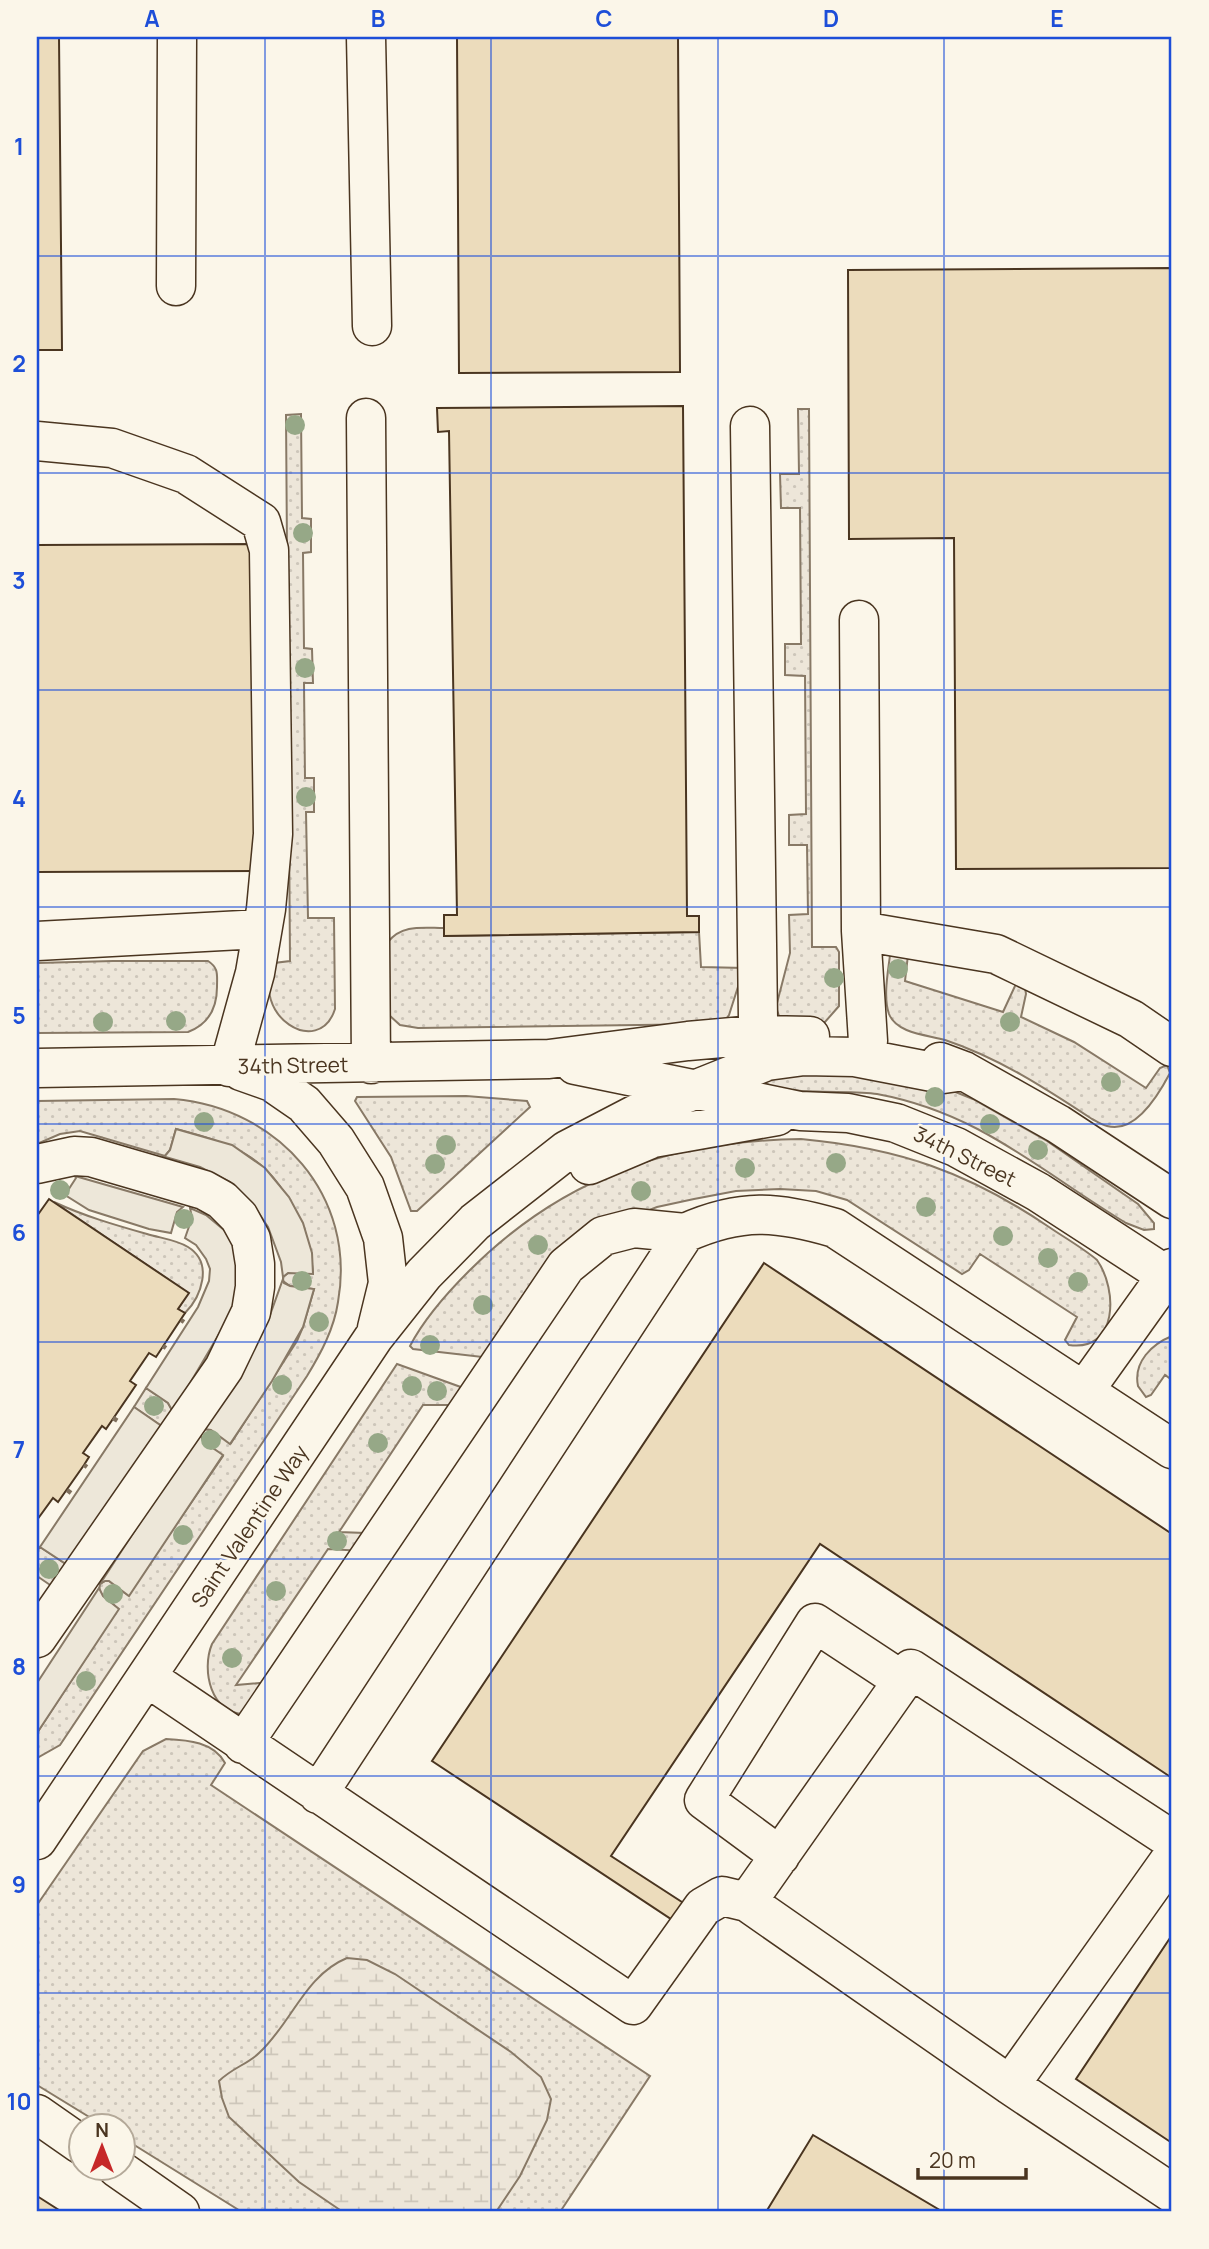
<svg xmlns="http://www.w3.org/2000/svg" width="1209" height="2249" viewBox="0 0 1209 2249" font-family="Manrope,sans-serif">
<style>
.grass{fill:url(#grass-dots);stroke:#887966;stroke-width:2}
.wetland{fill:url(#wetland-marsh);stroke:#887966;stroke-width:2}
.parking{fill:#ede7d9;stroke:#887966;stroke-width:2}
.building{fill:#ecdcbc;stroke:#4a3520;stroke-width:2}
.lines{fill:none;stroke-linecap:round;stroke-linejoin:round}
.minor-casing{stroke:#4a3520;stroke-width:41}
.path{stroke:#7f6f5c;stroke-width:4.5;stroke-dasharray:5 3.5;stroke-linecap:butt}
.minor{stroke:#fbf6e9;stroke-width:38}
.tree{fill:#96a887}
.grid{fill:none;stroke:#1d4ed8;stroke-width:2;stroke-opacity:0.55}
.labels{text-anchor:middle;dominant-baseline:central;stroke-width:5;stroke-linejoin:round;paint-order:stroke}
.street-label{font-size:21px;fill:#4a3520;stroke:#fbf6e9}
.neatline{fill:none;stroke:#1d4ed8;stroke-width:2.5}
.grid-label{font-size:23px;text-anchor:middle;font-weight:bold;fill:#1d4ed8}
</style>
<defs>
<pattern id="grass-dots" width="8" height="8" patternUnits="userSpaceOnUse" patternTransform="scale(1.75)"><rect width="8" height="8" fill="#ede6d9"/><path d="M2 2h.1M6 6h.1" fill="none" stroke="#cdc6ba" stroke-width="1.8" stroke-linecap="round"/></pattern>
<pattern id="wetland-marsh" width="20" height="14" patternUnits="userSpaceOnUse" patternTransform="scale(1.75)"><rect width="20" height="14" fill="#ede6d9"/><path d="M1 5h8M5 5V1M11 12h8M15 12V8" fill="none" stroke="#cdc6ba"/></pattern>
</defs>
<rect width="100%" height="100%" fill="#fbf6e9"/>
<path class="grass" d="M798,409H809L812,947H836L839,952V1006L825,1022L785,1021L779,1016L776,1007L790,953L789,915L808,914L807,845H789V815L806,814L805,676L785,675V644H801L800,508H781L780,474H799Z
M301,414L302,518L311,519V552L303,553L304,648L312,649L313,683H304L305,778H314V812H306L308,918H334L335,1009C319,1059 249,1016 274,963L290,961L286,415Z
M444,928V936L699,932L701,967L744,968L729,1015L726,1019L713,1024L418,1028L400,1025L389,1015L388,942C402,924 423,928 444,928Z
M890,955H908L905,981L1003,1012L1015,986L1019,984L1025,987L1026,994L1021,1017L1074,1042L1146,1088L1160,1068L1167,1065L1170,1073C1159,1094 1135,1134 1107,1126C1102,1125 1096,1121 1092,1119C1045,1088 999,1058 945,1040C928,1035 897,1034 889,1014C883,997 888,972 890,955Z
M113,961H208C219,968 217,975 217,987C217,1008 209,1024 188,1032L37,1033V963Z
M808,1067L943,1087L973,1099L1047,1141L1138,1204L1154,1223V1229L1144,1230L1126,1223C1040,1171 980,1113 877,1094C849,1089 783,1097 762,1081Z
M466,1096L527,1101L530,1107L417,1211H411L391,1157L355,1101L357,1097Z
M174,1099C278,1108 357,1196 338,1302C334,1329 321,1353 307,1376L60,1745L37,1758V1733L118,1609L99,1592L100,1584L105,1581H109L128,1595L223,1456L204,1442L199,1435L204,1429L211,1430L231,1443L297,1341L303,1327L314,1289L290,1286L283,1281V1277L288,1273H313C312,1254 306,1240 299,1222C274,1159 238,1145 176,1129L170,1150L165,1156L80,1131L60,1134L37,1144V1101Z
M801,1139C898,1148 968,1172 1049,1227C1065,1238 1083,1248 1097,1260C1118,1290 1118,1352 1069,1345L1065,1340L1077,1317L980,1254L969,1270L962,1274L847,1200L816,1191L780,1189L736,1191L694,1199L657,1207L626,1219L491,1358L413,1349L410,1346C424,1319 447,1293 469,1271C563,1177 669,1141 801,1139Z
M54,1202C84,1216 115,1225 147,1234C160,1238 177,1240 188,1247C214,1263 201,1297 185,1313L178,1309L188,1293Z
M1172,1336V1380L1165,1375L1151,1395L1146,1397L1138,1386C1133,1362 1152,1344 1172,1336Z
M397,1364L469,1390L466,1405H423L339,1532L365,1533L363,1551L328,1549L236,1685L271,1682L245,1714C211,1715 201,1670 212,1644Z
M146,1388L168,1403L173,1412L163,1427L134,1407Z
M40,1547L69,1566L53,1587L37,1576V1551Z
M166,1739C188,1740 214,1742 225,1763L211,1785L650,2076L560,2212H242L123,2138L122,2126H104L37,2085V1905L143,1751Z"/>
<path class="wetland" d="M347,1958L367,1960L395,1974L511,2052L541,2077L551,2099L547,2120L520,2176L496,2212H343L299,2182L229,2117L222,2098L219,2081C232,2068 248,2064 259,2053C291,2024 305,1975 347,1958Z"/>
<path class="parking" d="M176,1129L232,1145L265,1168L289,1197L303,1223L312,1253L313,1274L288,1273L283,1277L281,1262L268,1227L252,1203L230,1182L200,1167L162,1156H165L170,1150Z
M75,1176L183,1207L177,1212L171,1233L149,1229L89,1210L65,1195L76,1178Z
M190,1208L206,1215L224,1230L234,1243L239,1256L238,1302L173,1412L168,1403L146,1388L198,1307L209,1281L210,1269L206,1259L196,1245L185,1238L192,1218Z
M283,1279L284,1283L290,1286L314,1289L303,1327L272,1381L230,1444L211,1430L204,1429L270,1315Z
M134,1407L163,1427L69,1566L40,1547Z
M199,1432L204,1442L223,1455L129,1596L109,1581H105L100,1584Z
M99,1588L103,1596L119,1609L37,1733V1683Z"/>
<path class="building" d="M37,37H59L62,350H37Z
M457,37H678L680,372L459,373Z
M1172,268V868L956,869L954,538L849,539L848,270Z
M683,406L687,916H699V932L444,936V915H457L449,431L438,432L437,408Z
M256,544L258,871L37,872V545Z
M49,1199L189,1293L178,1309L185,1313L156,1357L149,1353L130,1381L136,1385L106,1429L102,1426L83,1453L89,1457L84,1465L58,1502L53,1498L37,1520V1216Z
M764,1263L1172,1534V1778L820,1544L611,1856L685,1904L674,1921L432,1761Z
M1172,1935V2143L1076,2079Z
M813,2135L943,2212H766Z
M37,2196L62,2212H37Z"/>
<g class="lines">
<g class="minor-casing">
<path id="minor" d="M366,37L372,326
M176,286L177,37
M366,418L371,1064
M750,426L758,1019L755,1035
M37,441L112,448L186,474L261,522L269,550L273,834L266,909L255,973L229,1067
M859,620L861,931
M37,941L262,929
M868,1041L861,931L996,954L1131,1019L1172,1047
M940,1062L964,1071L1058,1124L1172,1199
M575,1065L800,1111L848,1113L896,1123L956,1147L1038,1192L1172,1279
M37,1068L549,1059L688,1041L755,1035L810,1036
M241,1071L272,1082L304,1104L336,1141L365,1187L383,1238L388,1283L377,1328
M37,1164L74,1156L91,1157L204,1190L222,1200L239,1217L251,1239L255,1264V1287L251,1312L224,1368L37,1638
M589,1165L653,1138L777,1116
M685,1233C741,1208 777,1211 835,1228L1172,1449
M1084,1391L1172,1268
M148,1678L633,2005L703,1907L722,1896L747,1902L911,1669L1172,1840
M243,1744L566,1266L603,1236L634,1228L685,1233L318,1794
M37,1840L374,1337L424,1274L475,1222L567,1150L642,1111L767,1061L804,1056L855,1057L943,1074L964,1071
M780,1856L704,1800L815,1623L903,1681
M1172,1857L1010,2085L1172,2193
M747,1902L1010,2085
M37,2114L80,2144
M117,2168L180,2212"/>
</g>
<path class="path" d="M181,1320L184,1322
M163,1346L166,1348
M113,1418L118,1421
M84,1465L87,1467
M67,1490L71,1493"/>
<use href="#minor" class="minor"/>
</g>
<g class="tree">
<circle cx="295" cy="425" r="10"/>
<circle cx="303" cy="533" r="10"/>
<circle cx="305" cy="668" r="10"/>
<circle cx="306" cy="797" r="10"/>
<circle cx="898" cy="969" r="10"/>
<circle cx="834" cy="978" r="10"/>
<circle cx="176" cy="1021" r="10"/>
<circle cx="103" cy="1022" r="10"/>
<circle cx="1010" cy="1022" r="10"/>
<circle cx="1111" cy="1082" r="10"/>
<circle cx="935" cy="1097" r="10"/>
<circle cx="204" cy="1122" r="10"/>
<circle cx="990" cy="1124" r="10"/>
<circle cx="446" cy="1145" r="10"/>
<circle cx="1038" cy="1150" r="10"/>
<circle cx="836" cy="1163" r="10"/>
<circle cx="435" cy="1164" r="10"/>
<circle cx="745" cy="1168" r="10"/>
<circle cx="60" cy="1190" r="10"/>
<circle cx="641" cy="1191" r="10"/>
<circle cx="926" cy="1207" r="10"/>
<circle cx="184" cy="1219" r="10"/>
<circle cx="1003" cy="1236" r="10"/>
<circle cx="538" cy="1245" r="10"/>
<circle cx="1048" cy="1258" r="10"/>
<circle cx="302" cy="1281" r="10"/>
<circle cx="1078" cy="1282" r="10"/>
<circle cx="483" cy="1305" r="10"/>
<circle cx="319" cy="1322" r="10"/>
<circle cx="430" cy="1345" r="10"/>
<circle cx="282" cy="1385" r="10"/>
<circle cx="412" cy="1386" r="10"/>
<circle cx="437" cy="1391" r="10"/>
<circle cx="154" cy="1406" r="10"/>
<circle cx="211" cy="1440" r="10"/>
<circle cx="378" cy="1443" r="10"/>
<circle cx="183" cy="1535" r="10"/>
<circle cx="337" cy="1541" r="10"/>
<circle cx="49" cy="1569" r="10"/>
<circle cx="276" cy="1591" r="10"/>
<circle cx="113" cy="1594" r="10"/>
<circle cx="232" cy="1658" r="10"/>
<circle cx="86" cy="1681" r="10"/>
</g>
<path class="grid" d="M265,37V2212M491,37V2212M718,37V2212M944,37V2212M37,256H1172M37,473H1172M37,690H1172M37,907H1172M37,1124H1172M37,1342H1172M37,1559H1172M37,1776H1172M37,1993H1172"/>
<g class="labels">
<g class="street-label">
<text transform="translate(293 1065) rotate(-1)">34th Street</text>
<text transform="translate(965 1156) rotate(26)">34th Street</text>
<text transform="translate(249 1526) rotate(-56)">Saint Valentine Way</text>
</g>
</g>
<rect width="1209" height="2249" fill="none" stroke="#fbf6e9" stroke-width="77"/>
<g transform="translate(102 2147)"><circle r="33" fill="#fbf6e9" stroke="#b4a999" stroke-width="2"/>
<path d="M0-5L12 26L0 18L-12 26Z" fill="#c62828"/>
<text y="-10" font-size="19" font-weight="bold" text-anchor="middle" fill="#4a3520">N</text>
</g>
<path d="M918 2168v10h108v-10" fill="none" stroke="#4a3520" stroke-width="3.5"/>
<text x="929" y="2168" font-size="21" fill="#4a3520" stroke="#fbf6e9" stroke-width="5" paint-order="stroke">20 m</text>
<rect x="38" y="38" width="1132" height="2172" class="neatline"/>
<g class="grid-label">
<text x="152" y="27">A</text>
<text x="378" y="27">B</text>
<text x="604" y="27">C</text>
<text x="831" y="27">D</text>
<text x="1057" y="27">E</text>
<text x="19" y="155">1</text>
<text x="19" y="372">2</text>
<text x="19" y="589">3</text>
<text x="19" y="807">4</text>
<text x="19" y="1024">5</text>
<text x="19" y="1241">6</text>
<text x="19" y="1458">7</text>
<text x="19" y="1675">8</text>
<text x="19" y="1893">9</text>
<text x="19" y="2110">10</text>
</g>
</svg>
